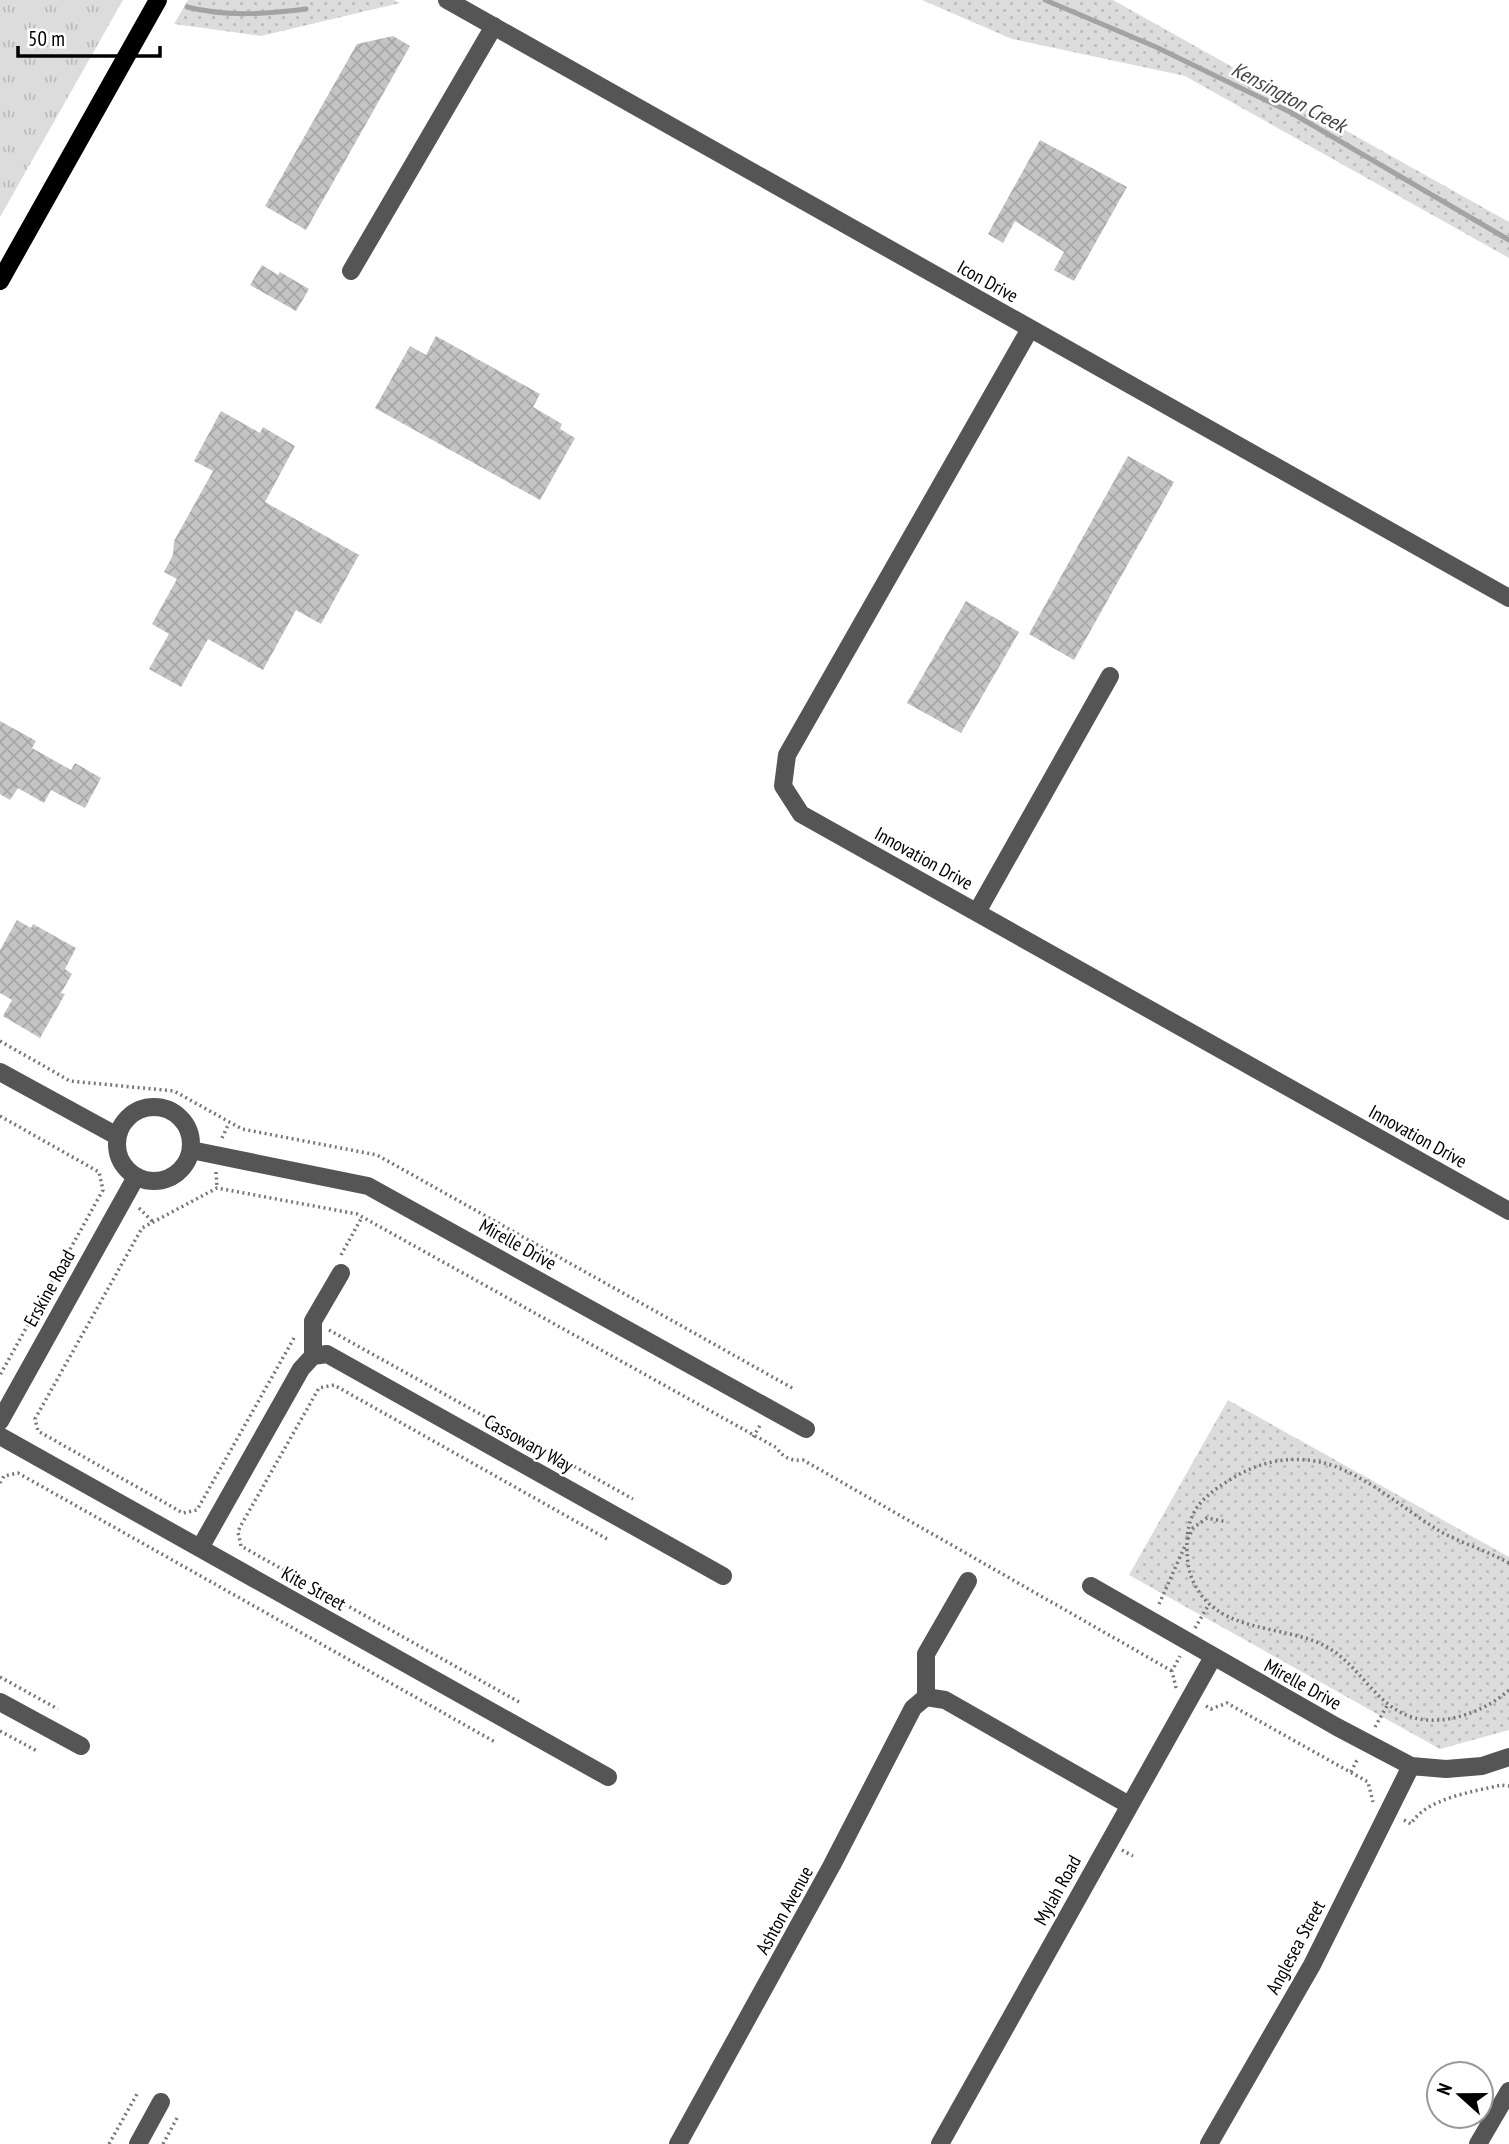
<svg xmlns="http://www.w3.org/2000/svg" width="1509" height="2144" viewBox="0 0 1509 2144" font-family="'PT Sans Narrow',sans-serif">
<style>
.grass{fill:url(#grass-tufts)}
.park{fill:url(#park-dots)}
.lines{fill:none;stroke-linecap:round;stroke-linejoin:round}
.stream{stroke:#a3a3a3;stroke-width:5}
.building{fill:url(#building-cross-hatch)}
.path{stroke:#777;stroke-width:3.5;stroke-dasharray:2 3.5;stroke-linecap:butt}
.minor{stroke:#555;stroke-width:18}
.major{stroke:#000;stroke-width:18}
.labels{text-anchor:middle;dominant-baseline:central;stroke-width:5;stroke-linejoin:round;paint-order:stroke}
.street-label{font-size:19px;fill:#000;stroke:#fff}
.water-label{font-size:21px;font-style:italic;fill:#444;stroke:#fff}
</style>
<defs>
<pattern id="grass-tufts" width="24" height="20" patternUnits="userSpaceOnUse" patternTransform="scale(1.75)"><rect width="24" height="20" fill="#dcdcdc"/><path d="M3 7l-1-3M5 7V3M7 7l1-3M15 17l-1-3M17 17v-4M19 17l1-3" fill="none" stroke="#bbb"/></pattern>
<pattern id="park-dots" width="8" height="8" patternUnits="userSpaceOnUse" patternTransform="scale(1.75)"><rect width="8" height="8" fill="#dcdcdc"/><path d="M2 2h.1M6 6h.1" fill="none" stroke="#bbb" stroke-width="1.8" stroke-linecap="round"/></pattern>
<pattern id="building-cross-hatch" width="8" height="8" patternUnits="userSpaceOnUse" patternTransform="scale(1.75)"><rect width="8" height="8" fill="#c4c4c4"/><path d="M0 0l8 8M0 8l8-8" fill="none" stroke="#a7a7a7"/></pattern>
</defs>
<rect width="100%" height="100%" fill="#fff"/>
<path class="grass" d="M0,0H123L0,217Z"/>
<path class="park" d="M188,0H394L400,3L261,36L174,24Z
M922,0H1113L1509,222V258L1185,76L1012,39Z
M1228,1400L1509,1557V1730L1440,1749L1129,1575Z"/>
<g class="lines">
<path class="stream" d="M1045,0L1156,47L1290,112L1509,240
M187,7C227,17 266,14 306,9"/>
</g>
<path class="building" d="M393,36L410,46L306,230L265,206L357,44Z
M1040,140L1127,187L1074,281L1054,270L1064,252L1015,221L1003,243L988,234Z
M262,265L278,275L280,272L309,289L296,311L250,285Z
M436,336L540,394L533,407L562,424L560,429L575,438L540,500L375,408L410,346L426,355Z
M221,411L260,433L263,427L295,446L265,502L359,555L321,624L296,610L263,670L208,639L181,687L149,669L169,634L152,624L177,579L164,572L173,555L174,541L213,471L194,461Z
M1128,456L1174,482L1074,660L1029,634Z
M966,601L1019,632L961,733L907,703Z
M0,721L36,741L32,748L71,770L75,763L101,778L85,808L51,790L44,803L18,788L10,800L0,794Z
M17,920L31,928L33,924L76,948L65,969L72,974L61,993L65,994L40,1038L3,1016L12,1000L0,993V950Z"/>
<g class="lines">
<path class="path" d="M0,1041L70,1081L174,1091L242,1129L377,1155L794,1389
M0,1116L99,1172L103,1190L0,1375
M222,1138L229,1123
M216,1172L217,1188
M139,1208L153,1222
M341,1255L362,1217
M329,1330L633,1499
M294,1338L197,1510L183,1513L38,1431L35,1419L142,1228L217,1188L357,1214L777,1448C783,1458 792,1461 803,1460L1172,1671
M753,1437L761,1424
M0,1483L4,1476L18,1473L495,1742
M1188,1539L1193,1528L1207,1518L1227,1522
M1509,1563C1487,1551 1464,1544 1443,1533C1406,1511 1374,1481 1334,1466C1296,1453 1260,1460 1228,1481C1199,1499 1186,1514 1187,1549C1187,1561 1189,1575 1195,1585C1220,1634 1283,1624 1325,1646C1360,1664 1376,1708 1415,1718C1446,1726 1486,1711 1509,1690
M1159,1604L1185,1546
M1195,1628L1209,1604
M0,1677L58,1709
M1176,1688L1172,1671L1180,1656
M519,1702L241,1546L238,1532L240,1527L319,1388L334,1385L609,1540
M1206,1706L1211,1709L1227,1703L1368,1782L1373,1802
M1375,1727L1388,1704
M0,1731L37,1751
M1351,1772L1358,1758
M1404,1820L1411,1824C1426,1798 1473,1792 1501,1785L1509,1786
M1122,1850L1133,1856
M109,2144L137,2094
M163,2144L177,2118"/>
<path class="minor" d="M447,0L1509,598
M351,271L494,26
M1030,329L787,755L783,786L801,814L1509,1211
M977,912L1110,676
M0,1072L117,1136
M117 1144a37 37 0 1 1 74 0a37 37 0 1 1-74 0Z
M191,1150L368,1186L806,1429
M313,1356V1321L341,1273
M0,1421L136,1177
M0,1436L608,1777
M200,1548L301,1369L313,1356L327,1354L723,1576
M1091,1586L1337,1727L1411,1766L1446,1769L1482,1766L1509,1757
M926,1697V1654L968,1581
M0,1702L81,1746
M138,2144L161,2102
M678,2144L832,1865L913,1708L926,1697L945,1700L1129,1805
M940,2144L1213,1657
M1209,2144L1312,1965L1411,1766
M1478,2144L1509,2091"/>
<path class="major" d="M0,281L158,0"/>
</g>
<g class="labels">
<g class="street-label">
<text transform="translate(988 281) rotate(29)">Icon Drive</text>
<text transform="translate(924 858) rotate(29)">Innovation Drive</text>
<text transform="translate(1418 1136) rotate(29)">Innovation Drive</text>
<text transform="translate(518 1244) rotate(29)">Mirelle Drive</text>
<text transform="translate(49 1288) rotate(-61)">Erskine Road</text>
<text transform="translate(529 1443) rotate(29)">Cassowary Way</text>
<text transform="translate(314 1588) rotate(29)">Kite Street</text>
<text transform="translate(1303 1684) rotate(29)">Mirelle Drive</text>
<text transform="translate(1057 1890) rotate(-61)">Mylah Road</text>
<text transform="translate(784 1910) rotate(-61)">Ashton Avenue</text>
<text transform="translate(1295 1947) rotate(-62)">Anglesea Street</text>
</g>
<g class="water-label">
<text transform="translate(1289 97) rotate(28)">Kensington Creek</text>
</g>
</g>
<g transform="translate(1460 2095) rotate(291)"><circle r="33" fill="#ffffff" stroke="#999999" stroke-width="2"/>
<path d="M0-5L12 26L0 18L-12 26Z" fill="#000000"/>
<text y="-10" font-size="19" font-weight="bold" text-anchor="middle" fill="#000000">N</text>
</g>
<path d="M18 46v10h142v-10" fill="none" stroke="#000000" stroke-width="3.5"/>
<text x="28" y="46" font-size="21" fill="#000000" stroke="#ffffff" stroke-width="5" paint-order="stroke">50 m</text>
</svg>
